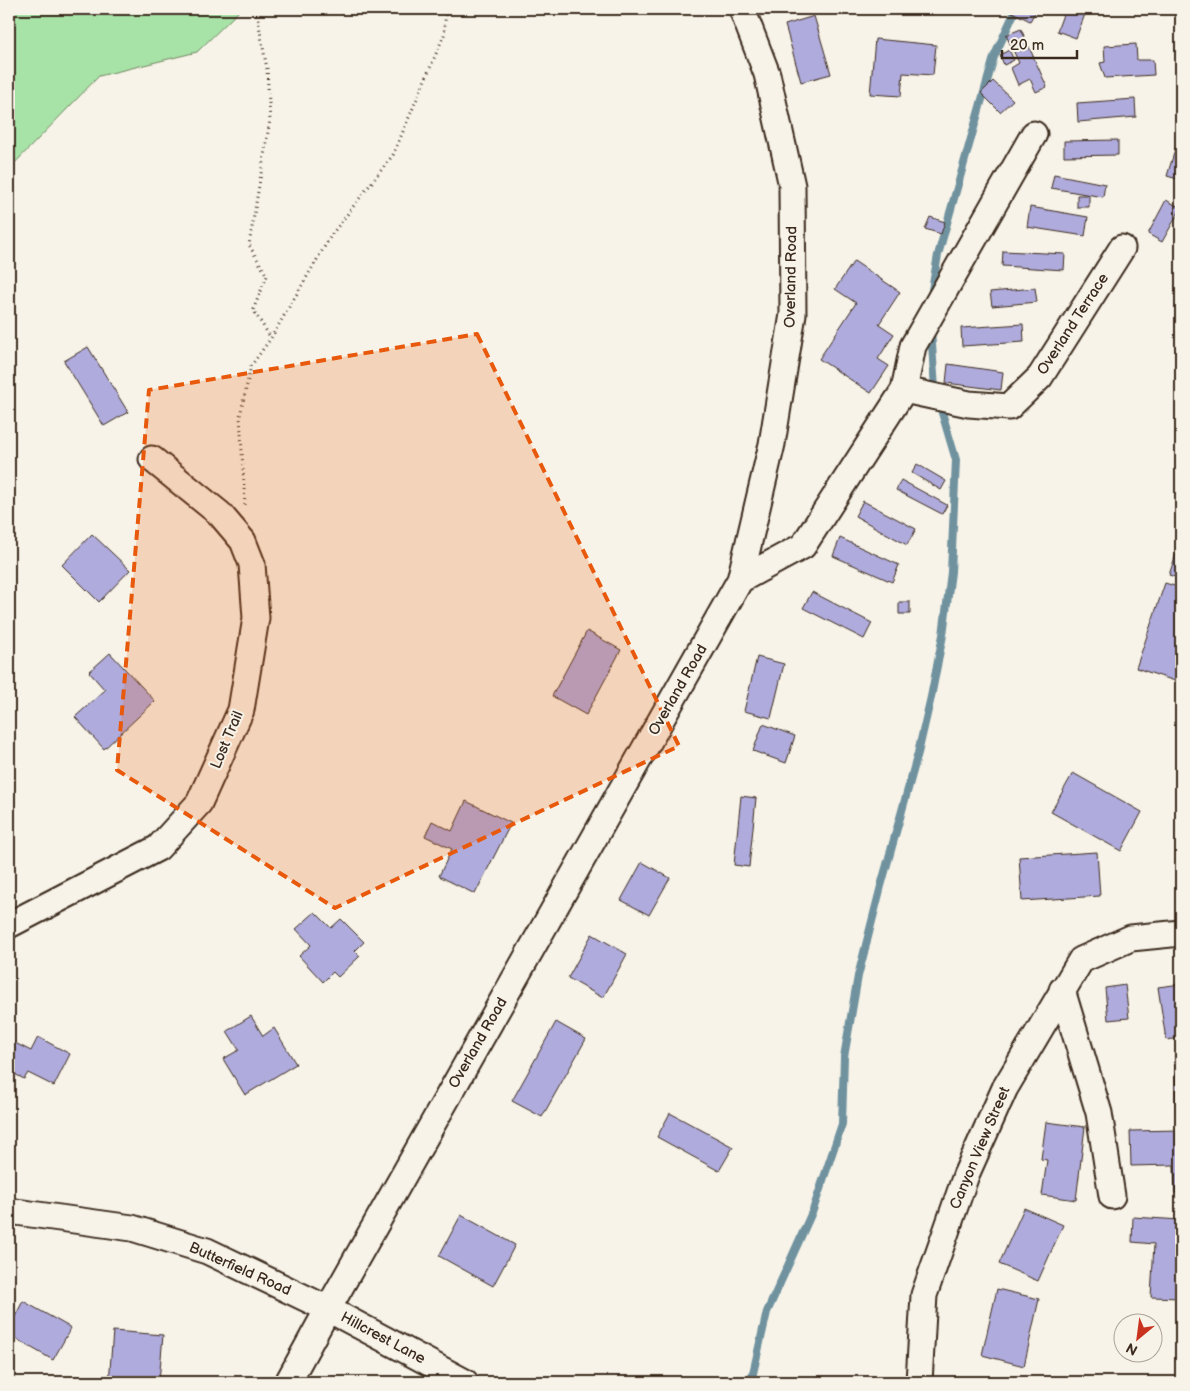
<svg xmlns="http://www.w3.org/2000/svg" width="1190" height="1391" viewBox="0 0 1190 1391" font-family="'Balsamiq Sans',sans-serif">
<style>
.green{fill:#a7e2a7;stroke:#718662}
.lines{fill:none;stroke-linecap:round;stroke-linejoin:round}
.stream{stroke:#70929f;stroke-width:8}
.building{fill:#afabdc;stroke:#3b2a1e}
.street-casing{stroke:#3b2a1e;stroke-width:29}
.path{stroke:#3b2a1e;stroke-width:3;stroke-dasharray:1 4;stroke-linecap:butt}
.street{stroke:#f7f3e8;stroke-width:25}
.marked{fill:#e8590c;fill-opacity:0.2;stroke:#e8590c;stroke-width:4;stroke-dasharray:10 6;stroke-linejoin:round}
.labels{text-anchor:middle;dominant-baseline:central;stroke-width:4;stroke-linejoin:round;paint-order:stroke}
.street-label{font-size:15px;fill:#3b2a1e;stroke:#f7f3e8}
</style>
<rect width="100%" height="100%" fill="#f7f3e8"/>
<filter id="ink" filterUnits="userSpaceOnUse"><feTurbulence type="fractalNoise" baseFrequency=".02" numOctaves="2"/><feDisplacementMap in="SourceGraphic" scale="10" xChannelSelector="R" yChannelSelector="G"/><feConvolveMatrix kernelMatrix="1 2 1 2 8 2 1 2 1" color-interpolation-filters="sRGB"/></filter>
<g filter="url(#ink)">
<path class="green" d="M9,9H241L197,52L99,76L9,169Z"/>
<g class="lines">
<path class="stream" d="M931,296L938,255L994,57L1016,9
M751,1382L767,1312L813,1210L842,1124L844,1057L858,976L881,886L918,753L931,697L943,635L951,572L956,460L935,389L931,330"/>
</g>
<path class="building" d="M1011,9H1037L1030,21L1010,11Z
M1065,9H1087L1076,38L1057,31Z
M814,16L831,74L801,82L785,25Z
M1021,29L1047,87L1036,92L1030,79L1018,85L1011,68L1019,63L1006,35Z
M875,39L936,45L933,75L903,73L901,96L870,94Z
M1136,44L1137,60H1153L1154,75L1105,78L1100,63L1105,62L1104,46Z
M1009,50L1014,60L1004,65L1000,55Z
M993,81L1013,100L1000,112L981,93Z
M1135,99L1136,117L1078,122L1077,103Z
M1181,130V180L1167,176Z
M1118,140V155L1064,156V141Z
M1054,174L1105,184L1103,197L1051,188Z
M1077,195H1089V207H1077Z
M1166,200L1181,208L1162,242L1148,234Z
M1030,207L1088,217L1085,236L1027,227Z
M930,217L945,222L941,234L925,229Z
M1003,251L1065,254L1064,270L1002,266Z
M854,261L900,292L879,324L894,334L878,359L889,366L871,393L819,359L856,303L835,289Z
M1035,288L1037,302L992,306L990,292Z
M1023,324L1024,342L962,346L961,328Z
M88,347L128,412L104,426L64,361Z
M948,364L1003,372L1001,390L946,383Z
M917,464L946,481L941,490L912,473Z
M901,480L947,505L942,514L896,490Z
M863,501L916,529L907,545L855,516Z
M92,534L130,570L99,602L62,565Z
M840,538L899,565L892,582L833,556Z
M1181,539V579L1169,575Z
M1165,583L1181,588V671L1178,682L1136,668Z
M812,592L872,623L864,639L803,608Z
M899,602H910V614H899Z
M587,631L621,650L586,715L552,696Z
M110,653L155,701L104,749L75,717L105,690L89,672Z
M757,657L784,664L771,718L744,711Z
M763,724L795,736L786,763L753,751Z
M1073,773L1142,812L1121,851L1051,812Z
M741,796L756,798L749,867L734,865Z
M466,801L511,823L475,894L439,876L452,849L425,836L432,821L452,831Z
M1097,852L1100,896L1022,901L1019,857Z
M642,862L670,878L649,915L621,900Z
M315,912L331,928L341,919L364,942L355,951L360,956L338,977L333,972L323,982L299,956L311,945L296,929Z
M592,934L627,954L603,998L568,978Z
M1181,984V1038L1166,1040L1158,987Z
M1125,985L1129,1018L1108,1020L1105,988Z
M251,1016L263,1036L274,1028L296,1064L245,1095L223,1059L239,1050L227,1031Z
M556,1022L586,1039L542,1117L512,1101Z
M38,1037L70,1054L54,1086L28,1073L24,1079L9,1071V1045L11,1041L31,1051Z
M1175,1053H1181V1115H1176Z
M670,1113L733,1147L719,1171L657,1137Z
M1046,1122L1085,1127L1076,1200L1042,1195L1047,1160L1041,1159Z
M1181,1130V1193H1175L1174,1165L1131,1166L1130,1131Z
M1024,1208L1063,1225L1038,1281L999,1264Z
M461,1215L515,1245L493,1286L439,1256Z
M1133,1217L1181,1220V1298L1151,1297L1154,1244L1132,1242Z
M997,1289L1039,1299L1024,1366L982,1355Z
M23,1301L71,1328L53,1360L9,1335V1328Z
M113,1331L163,1335L159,1382H109Z"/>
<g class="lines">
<g class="street-casing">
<path id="street" d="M904,390L969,404L1009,407L1040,377L1122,248
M740,580L803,546L904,390L913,346L1034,134
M9,925L158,848L199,803L241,710L256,618L252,564L243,541L220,514L152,459
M1062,990L1099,1113L1112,1196
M9,1211L132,1228L207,1251L328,1309L465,1382
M288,1382L328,1309L740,580L772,444L793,314L792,186L767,74L742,9
M919,1382L924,1295L966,1175L1005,1088L1081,960L1131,938L1181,933"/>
</g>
<path class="path" d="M256,9L267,69L270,120L249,245L267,276L253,310L271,338
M245,505L240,416L251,366L271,338L332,234L393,155L444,35L446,9"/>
<use href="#street" class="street"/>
</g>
</g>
<path class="marked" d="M477,334L679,746L335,908L117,770L149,390Z"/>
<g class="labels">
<g class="street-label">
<text transform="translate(791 277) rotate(-89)">Overland Road</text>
<text transform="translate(1073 324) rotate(-57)">Overland Terrace</text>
<text transform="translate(678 690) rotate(-60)">Overland Road</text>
<text transform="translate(227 740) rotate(-67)">Lost Trail</text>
<text transform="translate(478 1043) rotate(-60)">Overland Road</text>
<text transform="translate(980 1148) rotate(-67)">Canyon View Street</text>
<text transform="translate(240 1269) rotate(24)">Butterfield Road</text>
<text transform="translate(383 1338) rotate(28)">Hillcrest Lane</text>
</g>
</g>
<rect width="1190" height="1391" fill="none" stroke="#f7f3e8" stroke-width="30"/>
<rect x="15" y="15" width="1160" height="1361" fill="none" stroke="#3b2a1e" stroke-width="2" filter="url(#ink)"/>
<g transform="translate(1138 1338) rotate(209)"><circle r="24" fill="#f7f3e8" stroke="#aca397"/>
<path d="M0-4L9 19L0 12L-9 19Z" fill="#c8321e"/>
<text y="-8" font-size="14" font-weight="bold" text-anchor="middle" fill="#3b2a1e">N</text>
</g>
<path d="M1002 50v8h75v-8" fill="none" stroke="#3b2a1e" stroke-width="2.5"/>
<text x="1010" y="50" font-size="15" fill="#3b2a1e" stroke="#f7f3e8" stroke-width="4" paint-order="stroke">20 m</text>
</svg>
